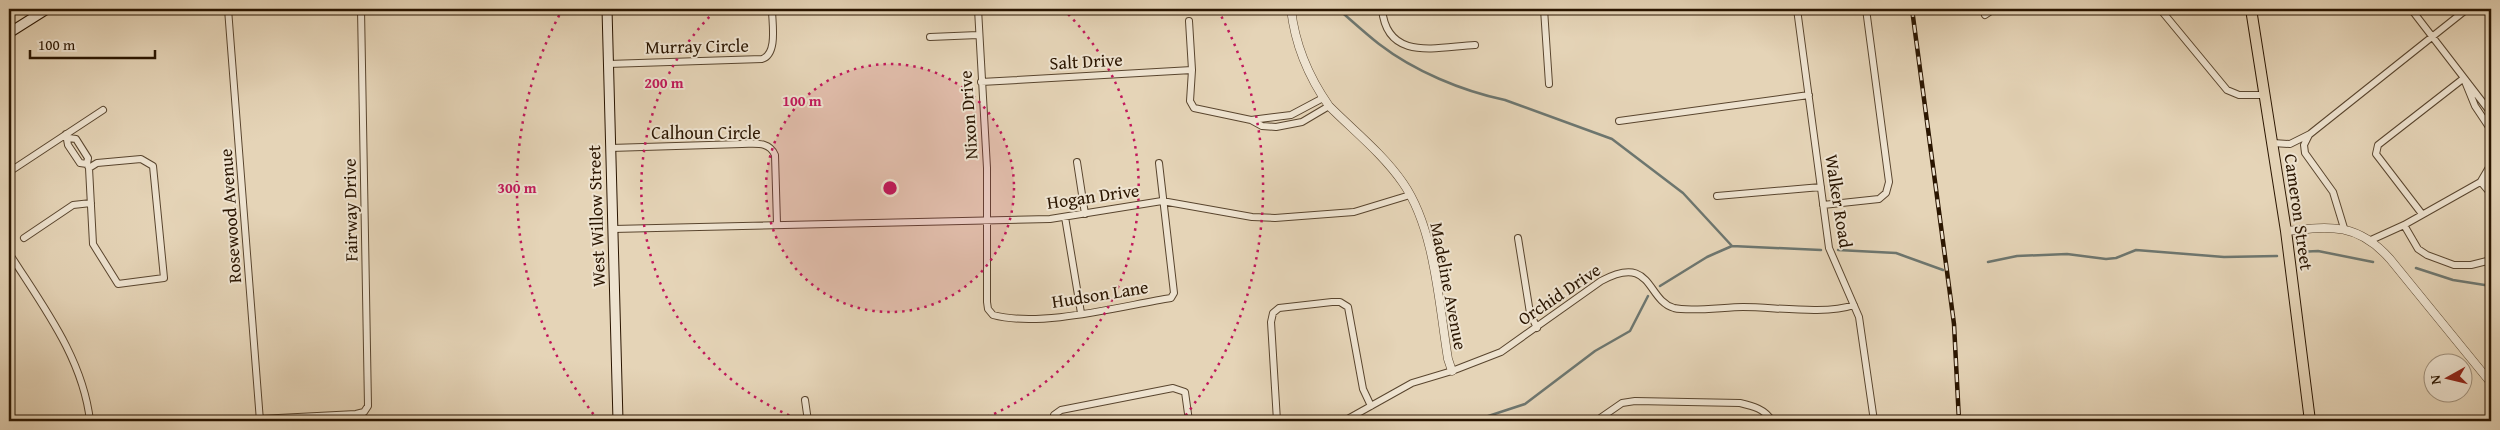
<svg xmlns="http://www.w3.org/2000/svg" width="2500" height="430" viewBox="0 0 2500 430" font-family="'Gentium Book Plus',serif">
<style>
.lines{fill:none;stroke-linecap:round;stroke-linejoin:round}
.stream{stroke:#6d766f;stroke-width:2.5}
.minor-casing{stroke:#59452e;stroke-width:8}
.tertiary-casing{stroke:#59452e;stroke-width:9}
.secondary-casing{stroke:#2a1500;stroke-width:11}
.primary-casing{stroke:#2a1500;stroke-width:12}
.minor{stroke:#eee3d0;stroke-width:6}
.tertiary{stroke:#eee3d0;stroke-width:8}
.secondary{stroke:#eee3d0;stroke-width:9}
.primary{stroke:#e5d4b7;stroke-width:10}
.rail-casing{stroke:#2a1500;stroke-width:4.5}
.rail{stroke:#eee3d0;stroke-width:2.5;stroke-dasharray:8;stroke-linecap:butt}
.ring{fill:none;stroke:#c2185b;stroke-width:2.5;stroke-dasharray:2.5 5}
.labels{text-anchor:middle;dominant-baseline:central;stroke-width:4;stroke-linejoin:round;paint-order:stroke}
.street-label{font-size:18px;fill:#2a1500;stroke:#eee3d0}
.centre{fill:#c2185b;stroke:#eee3d0;stroke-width:2.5}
.ring-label{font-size:15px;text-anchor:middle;font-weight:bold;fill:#c2185b;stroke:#eee3d0;stroke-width:4;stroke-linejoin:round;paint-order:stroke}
</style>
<rect width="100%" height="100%" fill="#e5d4b7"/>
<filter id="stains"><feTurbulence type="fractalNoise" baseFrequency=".004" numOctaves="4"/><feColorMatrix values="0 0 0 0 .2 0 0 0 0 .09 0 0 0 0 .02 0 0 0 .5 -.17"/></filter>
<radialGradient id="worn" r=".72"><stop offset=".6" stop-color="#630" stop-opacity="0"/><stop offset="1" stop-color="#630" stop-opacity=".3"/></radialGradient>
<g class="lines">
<path class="stream" d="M1338,9C1351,20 1365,33 1379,44C1414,71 1462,91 1505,100L1612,139L1683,193L1732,246L1821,250
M1838,250L1896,253L1943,270
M2298,252L2318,251L2373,262
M1988,262L2017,256L2067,254L2106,259L2116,258L2136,250L2224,257L2277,256
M2416,268L2453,280L2491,286
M1660,286L1707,257L1732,246
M1473,421L1525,404L1595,351L1630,331L1648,296"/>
<g class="minor-casing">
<path id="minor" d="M228,9L260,421
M978,9L987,168V302L988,309L993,315C1041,328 1121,306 1171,298L1174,293L1159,163
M1382,9C1387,62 1437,47 1475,45
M1544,9L1549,84
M1797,9L1829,248L1859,317L1874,421
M2160,9L2227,90L2239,95H2265
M2411,9L2491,113
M1985,15L1994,9
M1189,21L1192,70L1190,101L1194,108L1251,120L1262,126L1276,127L1302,122L1329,106
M930,37L978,35
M608,64L762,59C778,54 772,23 772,9
M2464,79L2475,106L2491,130
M981,82L1192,70
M1251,120L1291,115L1323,98
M1619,121L1809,95
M66,134L68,145L80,163L87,164L88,158L76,139L69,138
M2309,135L2304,145L2305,153L2333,192L2344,228
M2273,143L2290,144L2310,134L2467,9
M610,148L742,144C756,144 769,141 775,155L777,224
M1077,162L1085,214
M87,164L89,168L93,244L118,284L164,278L153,166L141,159L97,163L89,168
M9,172L103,110
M2481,181L2491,164
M2481,182L2491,194
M1717,196L1821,187
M1823,205L1879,199L1886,193L1889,182L1866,9
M2422,214L2376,154L2378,145L2464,78
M1065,217L1081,313
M2404,225L2418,249L2427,255L2454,265H2471L2491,260
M613,229L1050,219L1162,201L1252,217L1275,218L1354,212L1410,195
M24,238L73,205L91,203
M1518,238L1530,313L1537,328
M2371,240L2404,225L2491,176
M9,253C42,305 83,358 90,421
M805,400L808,421
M219,421L356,414L364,412L368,406L361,9
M934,421L948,419L961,421
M1053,421L1054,415L1061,410L1173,388L1185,392L1189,421
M1277,421L1271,322L1273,313L1279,308L1332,302H1340L1348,307L1363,389L1371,406
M1344,421L1412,383L1452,371L1501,352L1601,281C1653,253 1646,300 1674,308C1690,312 1725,307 1743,307C1775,307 1825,315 1854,305
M1596,421L1622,403L1635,401L1740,403C1753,406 1765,409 1772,421
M2288,421L2309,418"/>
</g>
<g class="tertiary-casing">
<path id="tertiary" d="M1291,9C1295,45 1308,76 1329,106C1354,131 1383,154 1403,183C1435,229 1439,305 1448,359L1452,371
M2286,231C2332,226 2358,223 2390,259L2491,383"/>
</g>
<g class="secondary-casing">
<path id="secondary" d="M607,9L618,421
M9,11L12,9
M9,33L47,9"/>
</g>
<g class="primary-casing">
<path id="primary" d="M2251,9L2286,231L2310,421"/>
</g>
<use href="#minor" class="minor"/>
<use href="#tertiary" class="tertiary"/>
<use href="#secondary" class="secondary"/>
<use href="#primary" class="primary"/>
<g class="rail-casing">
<path id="rail" d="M1912,9L1954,324L1959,421"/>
</g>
<use href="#rail" class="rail"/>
</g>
<circle cx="890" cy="188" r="124" fill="#c2185b" fill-opacity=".12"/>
<g class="ring">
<circle cx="890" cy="188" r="124"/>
<path d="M803 421A249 249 0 0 1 717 9M1063 9A249 249 0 0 1 977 421"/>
<path d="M598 420A373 373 0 0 1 562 10M1218 10A373 373 0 0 1 1182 420"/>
</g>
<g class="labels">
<g class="street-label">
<text transform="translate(697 46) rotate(-1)">Murray Circle</text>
<text transform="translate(1086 61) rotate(-3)">Salt Drive</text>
<text transform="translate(968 115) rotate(-94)">Nixon Drive</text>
<text x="706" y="132">Calhoun Circle</text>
<text transform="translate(1093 196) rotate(-8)">Hogan Drive</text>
<text transform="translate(1839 201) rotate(81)">Walker Road</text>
<text transform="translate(350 210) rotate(-91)">Fairway Drive</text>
<text transform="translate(2299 212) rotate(82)">Cameron Street</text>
<text transform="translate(230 216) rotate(-94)">Rosewood Avenue</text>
<text transform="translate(596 216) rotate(-92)">West Willow Street</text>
<text transform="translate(1449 286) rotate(79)">Madeline Avenue</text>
<text transform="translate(1100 294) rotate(-9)">Hudson Lane</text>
<text transform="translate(1559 294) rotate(-34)">Orchid Drive</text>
</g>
</g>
<circle cx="890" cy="188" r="8" class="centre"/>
<g class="ring-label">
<text x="664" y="88">200 m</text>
<text x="802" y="106">100 m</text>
<text x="517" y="193">300 m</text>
</g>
<rect width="2500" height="430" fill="none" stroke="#e5d4b7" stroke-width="30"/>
<rect x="10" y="10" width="2480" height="410" fill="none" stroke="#2a1500" stroke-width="2.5"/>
<rect x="15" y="15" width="2470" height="400" fill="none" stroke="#2a1500"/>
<g transform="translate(2448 378) rotate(262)"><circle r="24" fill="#eee3d0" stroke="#a0917d"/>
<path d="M0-4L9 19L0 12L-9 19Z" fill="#8f2418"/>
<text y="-8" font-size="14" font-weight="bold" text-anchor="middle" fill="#2a1500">N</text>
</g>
<path d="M30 50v8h125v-8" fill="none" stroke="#2a1500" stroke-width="2.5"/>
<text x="38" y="50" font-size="15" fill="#2a1500" stroke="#eee3d0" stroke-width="4" paint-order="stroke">100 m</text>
<rect width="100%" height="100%" filter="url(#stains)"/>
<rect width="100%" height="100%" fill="url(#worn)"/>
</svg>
